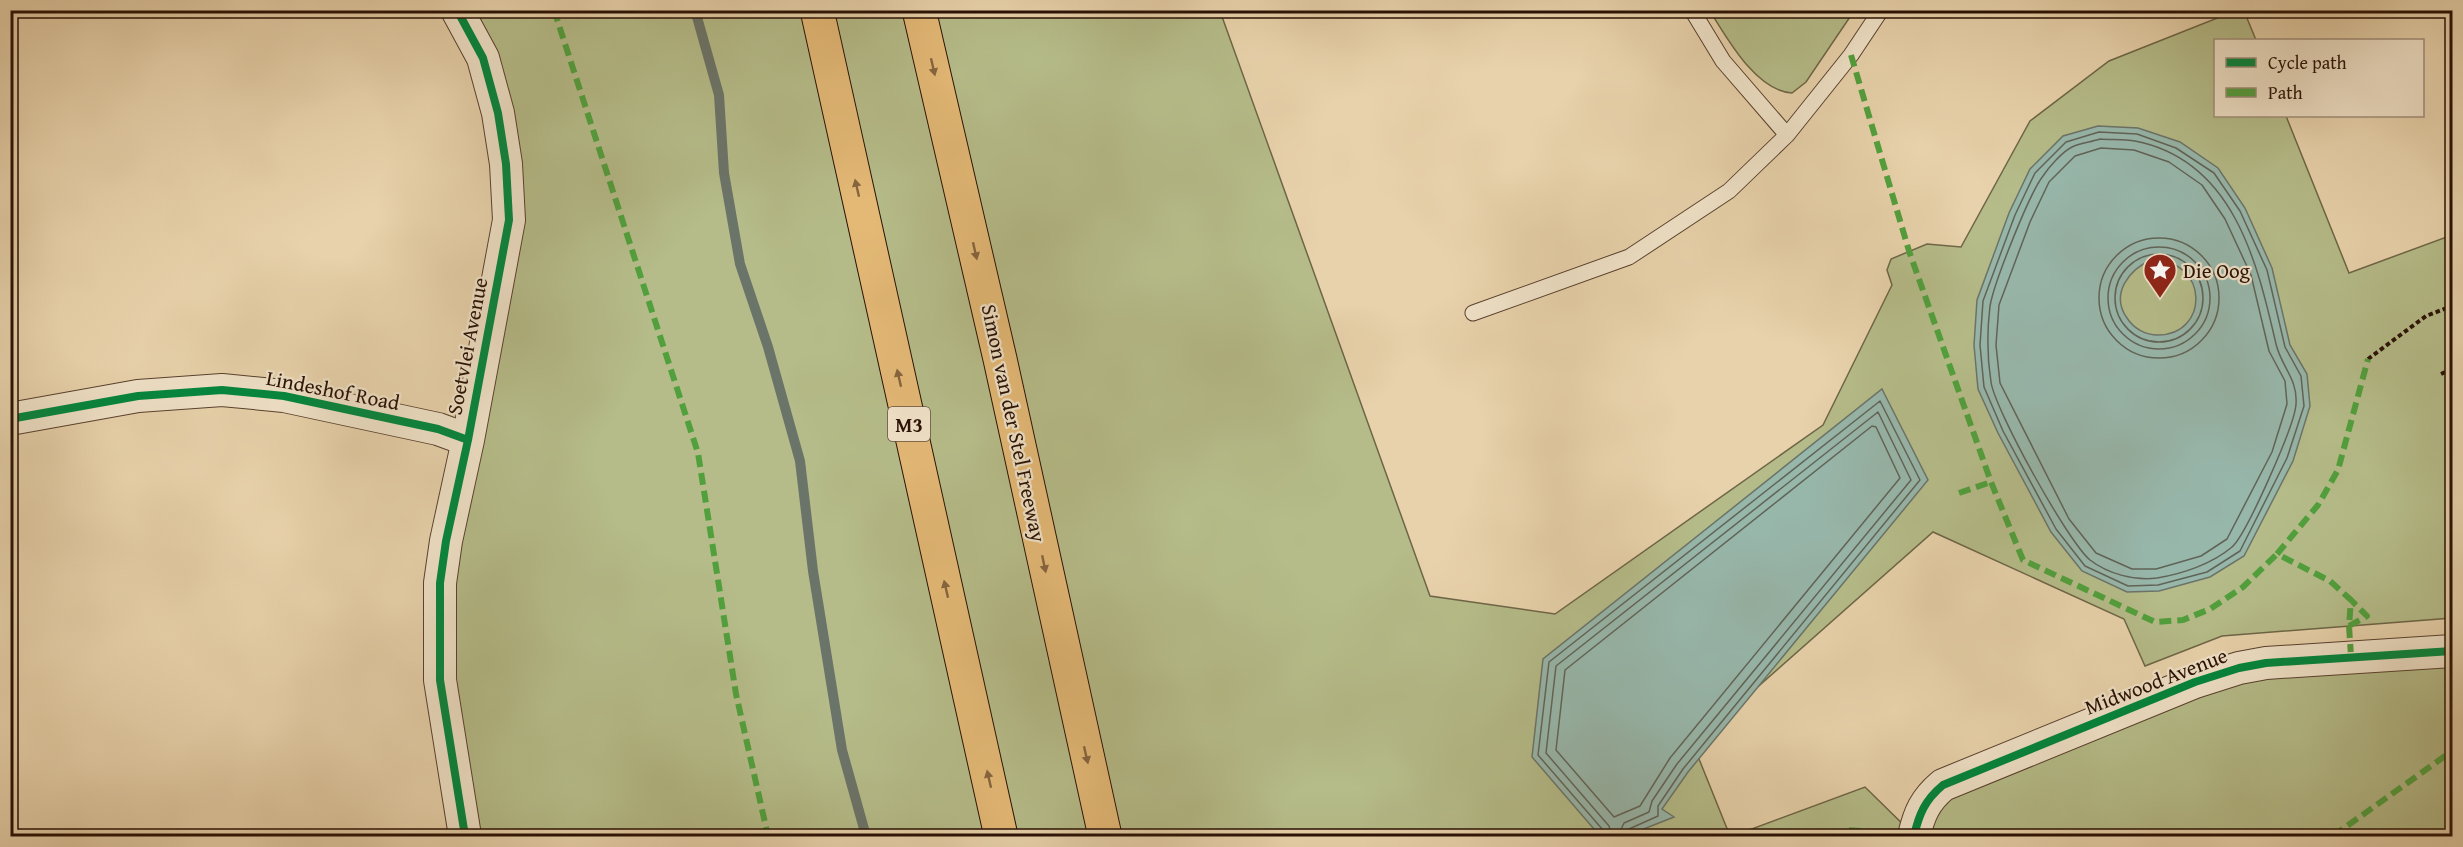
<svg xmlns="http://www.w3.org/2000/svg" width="2463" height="847" viewBox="0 0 2463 847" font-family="'Gentium Book Plus',serif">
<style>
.green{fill:#b5bc89;stroke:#6e6647;stroke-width:1.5}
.water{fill:#97b7ab;stroke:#6b7469;stroke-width:1.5;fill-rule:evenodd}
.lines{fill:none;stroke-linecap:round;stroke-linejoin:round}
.shore{stroke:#606458;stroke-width:1.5}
.stream{stroke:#6b7469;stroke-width:10}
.lane-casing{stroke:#58402e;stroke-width:17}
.street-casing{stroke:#58402e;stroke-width:34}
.highway-casing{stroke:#281005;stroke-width:35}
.path{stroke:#281005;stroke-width:4;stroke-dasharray:4.5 3;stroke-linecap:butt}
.lane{stroke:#f0e2c8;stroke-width:15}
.street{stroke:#f0e2c8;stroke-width:32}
.highway{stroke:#e4b976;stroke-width:33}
.quiet{stroke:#51a03d;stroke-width:6;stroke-dasharray:12 6;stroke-linecap:butt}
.cycleway-casing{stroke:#f0e2c8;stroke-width:11}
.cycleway{stroke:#00873e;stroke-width:8}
.oneway{fill:#86643e}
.labels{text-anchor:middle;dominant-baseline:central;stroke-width:4.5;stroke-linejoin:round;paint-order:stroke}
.shield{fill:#f0e2c8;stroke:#644f40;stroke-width:1.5}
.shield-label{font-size:20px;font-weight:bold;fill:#281005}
.poi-label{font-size:21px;fill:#281005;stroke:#f0e2c8;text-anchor:start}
.street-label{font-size:21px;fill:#281005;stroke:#f0e2c8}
</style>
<rect width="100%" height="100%" fill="#e8d2ab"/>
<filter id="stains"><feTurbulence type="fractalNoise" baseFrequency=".00333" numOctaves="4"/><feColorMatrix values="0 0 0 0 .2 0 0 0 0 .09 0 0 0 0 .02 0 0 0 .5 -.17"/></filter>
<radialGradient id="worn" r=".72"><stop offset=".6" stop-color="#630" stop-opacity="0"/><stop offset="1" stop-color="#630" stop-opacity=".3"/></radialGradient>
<path class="green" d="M457,11H1220L1430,596L1555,614L1823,425L1892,285L1887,270L1891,259L1927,244L1961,247L2030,121L2109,61L2235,11H2244L2256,40H2216V116H2286L2349,273L2452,235V618L2222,636L2145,666L2124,619L1933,532L1693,744L1730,836H465L440,680L509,220Z
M1710,11H1854L1806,82L1792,93C1756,91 1727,38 1710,11Z
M2452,659V836H1733L1865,787L1914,835L1922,809L2221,683Z"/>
<path class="water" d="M2098,126L2138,128L2180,142L2218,168L2245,208L2272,268L2290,345L2307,374L2310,406L2293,461L2244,556L2210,577L2159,591L2127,592L2082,571L2051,532L1998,433L1978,389L1974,345L1977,300L2009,213L2030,169L2063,136ZM2152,260C2210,260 2209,335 2158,335C2146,335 2134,329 2127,318C2110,294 2129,269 2152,260Z
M1882,389L1928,480L1688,772L1662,809L1674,817L1626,836H1600L1532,757L1543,659Z"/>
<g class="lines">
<path class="shore" d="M2099,132L2137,134L2176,148L2214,173L2240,211L2267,270L2285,347L2301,376L2304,406L2287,458L2240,551L2207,572L2158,585L2128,586L2085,566L2056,529L2003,431L1984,387L1980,345L1983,301L2015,215L2035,173L2066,142Z
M2100,139C2111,140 2124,139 2135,141C2233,160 2257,261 2276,344C2281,366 2298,379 2296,404C2295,425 2246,535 2232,547C2212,564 2182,574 2157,578C2135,581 2108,574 2090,560C2068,542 1995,410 1991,382C1987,357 1987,331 1990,306C1994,283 2029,194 2043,176C2049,167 2062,152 2072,147C2080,143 2091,142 2100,139Z
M2101,148L2134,150L2169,162L2202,185L2225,219L2251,275L2269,351L2285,381L2287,404L2272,452L2227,539L2201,556L2156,569H2132L2096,553L2069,519L2000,383L1996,345L1999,305L2030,222L2049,182L2075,156Z
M2099 298a60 60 0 1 1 120 0a60 60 0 1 1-120 0Z
M2108 298a51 51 0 1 1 102 0a51 51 0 1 1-102 0Z
M2115 298a44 44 0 1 1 88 0a44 44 0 1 1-88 0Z
M1872,426L1876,427L1900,478L1670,758L1640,806L1614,817L1556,750L1565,670Z
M1604,836L1603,830L1538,755L1549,662L1880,401L1920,480L1683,769L1658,806V816L1629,829L1626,836
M1612,836L1609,826L1546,753L1556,666L1878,412L1911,480L1677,764L1652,801L1649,812L1624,823L1618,836"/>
<path class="stream" d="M695,10L719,95L724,173L740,264L768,347L800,461L813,571L842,750L866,836"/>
<g class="lane-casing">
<path id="lane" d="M1692,10L1723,61L1787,135
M1473,313L1629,257L1729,191L1787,135L1851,55L1881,10"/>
</g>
<g class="street-casing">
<path id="street" d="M457,10L483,58L498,113L506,164L509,220L468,440L446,541L440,583V680L465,836
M10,419L138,396L222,390L284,396L438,429L468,440
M1914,836C1919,814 1925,800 1943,785L2195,682L2239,668L2266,663L2452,651"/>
</g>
<g class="highway-casing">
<path id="highway" d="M817,10L1001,836
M919,10L1000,359L1105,836"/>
</g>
<path class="path" d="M2368,359L2426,316L2452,306
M2441,374L2452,369"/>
<use href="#lane" class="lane"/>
<use href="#street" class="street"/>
<use href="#highway" class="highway"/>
<path class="quiet" d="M554,10L698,453L736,694L768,836
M1851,55L1909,251L1991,482L2023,560L2155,622L2183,620L2210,609L2243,587L2277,554
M1959,493L1991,482
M2349,626L2367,616L2351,600
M2351,656L2349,626L2351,600L2330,581L2277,554L2318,505L2338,470L2368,359
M1832,836L1847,830L1914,835
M2333,836L2452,751"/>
<g class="cycleway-casing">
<path id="cycleway" d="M457,10L483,58L498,113L506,164L509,220L468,440L446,541L440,583V680L465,836
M10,419L138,396L222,390L284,396L438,429L468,440
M1914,836C1919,814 1925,800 1943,785L2195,682L2239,668L2266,663L2452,651"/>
</g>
<use href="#cycleway" class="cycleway"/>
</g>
<defs><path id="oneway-solid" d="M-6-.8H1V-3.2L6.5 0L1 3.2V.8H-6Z" transform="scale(1.5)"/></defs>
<g class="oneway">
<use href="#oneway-solid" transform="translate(933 67) rotate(77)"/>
<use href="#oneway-solid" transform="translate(857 188) rotate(-103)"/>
<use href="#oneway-solid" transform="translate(975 251) rotate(77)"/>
<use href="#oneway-solid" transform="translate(899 378) rotate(-103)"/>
<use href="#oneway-solid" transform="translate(1044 564) rotate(78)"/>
<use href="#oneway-solid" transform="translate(946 589) rotate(-103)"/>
<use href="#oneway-solid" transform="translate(1086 755) rotate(77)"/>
<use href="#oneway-solid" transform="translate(989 779) rotate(-103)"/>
</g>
<defs>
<g id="sight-pin" transform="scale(1.725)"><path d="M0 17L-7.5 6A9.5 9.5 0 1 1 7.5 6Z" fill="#8f2418" stroke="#f0e2c8"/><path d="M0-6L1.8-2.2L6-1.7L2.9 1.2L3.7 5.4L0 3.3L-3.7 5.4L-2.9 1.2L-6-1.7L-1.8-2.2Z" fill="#fff"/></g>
</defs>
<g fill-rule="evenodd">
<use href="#sight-pin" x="2160" y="270"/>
</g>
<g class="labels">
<rect class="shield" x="888" y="407" width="42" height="34" rx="4.5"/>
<g class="shield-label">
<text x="909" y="424">M3</text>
</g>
<g class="poi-label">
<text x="2183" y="270">Die Oog</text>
</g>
<g class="street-label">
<text transform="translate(467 346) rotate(-79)">Soetvlei Avenue</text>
<text transform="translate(333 390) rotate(11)">Lindeshof Road</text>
<text transform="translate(1014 423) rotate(78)">Simon van der Stel Freeway</text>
<text transform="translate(2156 681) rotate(-21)">Midwood Avenue</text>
</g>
</g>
<rect width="2463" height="847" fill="none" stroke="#e8d2ab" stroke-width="36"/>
<rect x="12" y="12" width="2439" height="823" fill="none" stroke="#281005" stroke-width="3"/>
<rect x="18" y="18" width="2427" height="811" fill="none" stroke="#281005" stroke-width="1.5"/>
<rect x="2214" y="39" width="210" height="78" fill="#f0e2c8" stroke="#a08e7a" stroke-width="1.5"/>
<rect x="2226" y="58" width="30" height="9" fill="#00873e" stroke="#a08e7a" stroke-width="1.5"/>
<text x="2268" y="69" font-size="18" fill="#281005">Cycle path</text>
<rect x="2226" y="88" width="30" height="9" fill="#51a03d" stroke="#a08e7a" stroke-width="1.5"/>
<text x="2268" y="99" font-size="18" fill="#281005">Path</text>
<rect width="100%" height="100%" filter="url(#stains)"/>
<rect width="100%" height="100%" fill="url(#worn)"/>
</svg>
